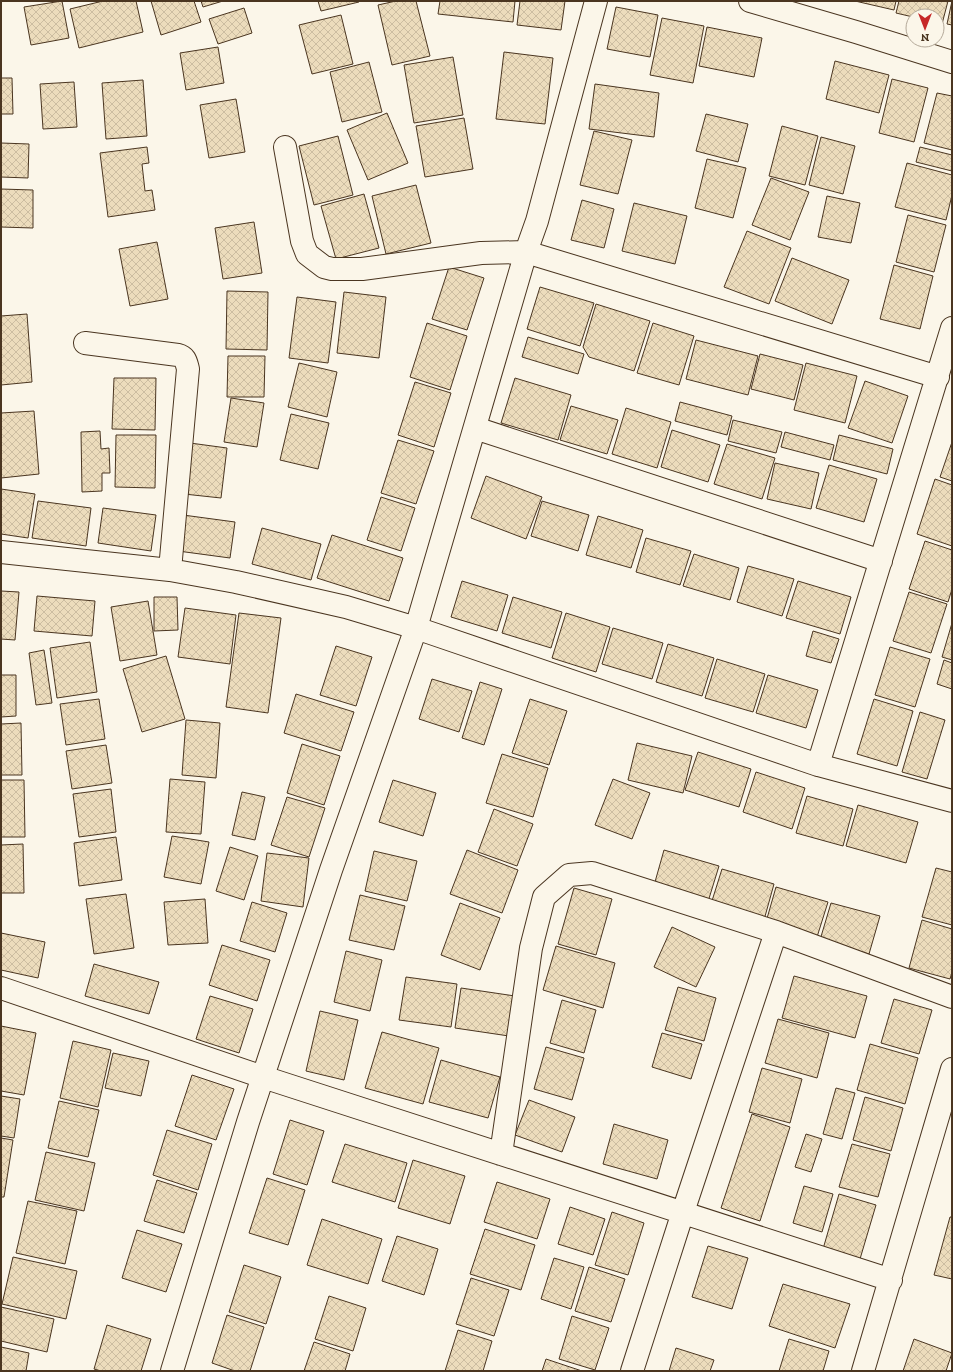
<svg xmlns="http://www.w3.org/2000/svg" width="953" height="1372" viewBox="0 0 953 1372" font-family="'Zilla Slab',serif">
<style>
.building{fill:url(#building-cross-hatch);stroke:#4a3520}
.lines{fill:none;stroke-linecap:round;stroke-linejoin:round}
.minor-casing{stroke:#4a3520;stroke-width:24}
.minor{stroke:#fbf6e9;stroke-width:22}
</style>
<defs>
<pattern id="building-cross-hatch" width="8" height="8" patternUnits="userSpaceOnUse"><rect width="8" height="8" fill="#ecdcbc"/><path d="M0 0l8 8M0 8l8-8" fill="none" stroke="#ccbda1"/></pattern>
</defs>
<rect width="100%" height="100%" fill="#fbf6e9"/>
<path class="building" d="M62,1L69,38L31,45L24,7Z
M103,1H136L143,32L79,48L70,9Z
M151,1H194L201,22L161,35Z
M201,1H223L203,7Z
M318,1H359V2L321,11Z
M396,1H416L430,56L392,65L378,5Z
M440,1H515L513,22L438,14Z
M520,1H565L561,30L517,25Z
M855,1H896L894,10Z
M899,1H948L942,24L937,22V16L913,17L896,13Z
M952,1V25L947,24Z
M616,7L658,15L650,57L607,49Z
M244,8L252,33L218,44L209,19Z
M341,15L353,64L312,74L299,25Z
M662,18L704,26L693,83L650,75Z
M707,27L762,38L754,77L699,66Z
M218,47L224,83L186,90L180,53Z
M504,52L553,58L545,124L496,119Z
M453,57L463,115L414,123L404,65Z
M835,61L889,75L879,113L826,99Z
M369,62L382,112L342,122L330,72Z
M1,78H12L13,114H1Z
M892,79L928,88L914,142L879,133Z
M143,80L147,136L106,139L102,83Z
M74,82L77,127L43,129L40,84Z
M595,84L659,93L654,137L589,129Z
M937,93L952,96V150L924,143Z
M236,99L245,152L209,158L200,105Z
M387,113L408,163L368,180L347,130Z
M706,114L748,124L738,162L696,151Z
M464,118L473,169L425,177L416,126Z
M782,126L818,136L805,185L769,176Z
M594,131L632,140L618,194L580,185Z
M338,136L353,195L314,205L299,146Z
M821,137L855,146L843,194L809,185Z
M1,143L29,144L28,178L1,177Z
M147,147L149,163L142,164L145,191L152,190L155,210L108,217L100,153Z
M920,147L952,155V171L916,162Z
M707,159L746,168L733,218L695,208Z
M907,163L952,175V195L946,220L895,207Z
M771,178L809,192L790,240L752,225Z
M416,185L431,243L386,254L372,196Z
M1,189L33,190V228L1,227Z
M364,194L379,248L336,259L321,206Z
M827,196L860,203L851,243L818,237Z
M582,200L614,209L604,248L571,240Z
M634,203L687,216L675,264L622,251Z
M908,215L946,225L934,272L896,262Z
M254,222L262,273L223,279L215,228Z
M747,231L791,248L769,304L724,287Z
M157,242L168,299L130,306L119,249Z
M792,258L849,280L832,324L775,301Z
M894,265L933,276L920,329L880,319Z
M449,267L484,278L467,330L432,319Z
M540,287L594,303L580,346L527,329Z
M227,291L268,292L267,350L226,349Z
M344,292L386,297L379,358L337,353Z
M297,297L336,302L328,363L289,358Z
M596,304L650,321L634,371L589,357L583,347Z
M27,314L32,382L1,385V316Z
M427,323L467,336L450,390L410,377Z
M653,323L694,336L679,385L637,373Z
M528,337L584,354L578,374L522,357Z
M696,340L758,356L748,395L686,379Z
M760,354L803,365L794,400L751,389Z
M228,356H265L264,397H227Z
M299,363L337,372L327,417L288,407Z
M806,363L857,376L845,423L794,410Z
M114,378H156L155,430L112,429Z
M515,378L571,395L558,440L501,423Z
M865,381L908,396L892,443L848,428Z
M415,382L451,393L434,447L398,435Z
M231,398L264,403L257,447L224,442Z
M680,402L732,416L727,435L675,421Z
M571,406L618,420L607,454L560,440Z
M626,408L671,422L657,468L612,454Z
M34,411L39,474L1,478V413Z
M291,414L329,423L318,469L280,460Z
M733,420L782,432L776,453L728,441Z
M672,430L720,445L708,482L661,467Z
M100,431L101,449L109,448L110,473H102V491L82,492L81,432Z
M785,432L834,445L830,460L781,447Z
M116,435H156L155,488L115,487Z
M839,435L893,449L887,474L833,460Z
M398,440L434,451L416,504L381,493Z
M952,442V481L940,477Z
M190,443L227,448L221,498L184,494Z
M727,444L775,458L762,499L714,484Z
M775,463L819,473L811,509L767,499Z
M829,465L877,479L864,522L816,508Z
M486,476L542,497L526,539L471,518Z
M935,479L952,485V546L917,534Z
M1,489L35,494L28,538L1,534Z
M381,497L415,508L401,551L367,540Z
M38,501L91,508L86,546L32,538Z
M542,501L589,515L578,551L531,536Z
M103,508L156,515L151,551L98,543Z
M183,515L235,522L230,558L178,551Z
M598,516L643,530L631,568L586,555Z
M262,528L321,544L311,580L252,564Z
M332,535L403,558L389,601L317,578Z
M646,538L691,551L680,585L636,572Z
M925,541L952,550V589L948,602L909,589Z
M694,554L739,568L730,600L683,586Z
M748,566L794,579L782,616L737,602Z
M462,581L508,595L497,631L451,617Z
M798,581L851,597L840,634L786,618Z
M1,591L19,592L15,640L1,639Z
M909,592L947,604L931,653L893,641Z
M37,596L95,601L92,636L34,631Z
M154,597H177L178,630L154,631Z
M513,597L562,612L551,648L502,633Z
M148,601L157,655L120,661L111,607Z
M185,608L236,615L230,664L178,657Z
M239,613L281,618L268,713L226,707Z
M566,613L610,627L596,672L552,658Z
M952,623V660L942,657Z
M613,628L663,643L652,679L602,664Z
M813,631L839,639L831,663L806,656Z
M90,642L97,692L57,698L50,648Z
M668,644L714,658L702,696L656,682Z
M336,646L372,657L356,706L320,695Z
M890,647L930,659L915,707L875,695Z
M44,650L52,703L36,705L29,653Z
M166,656L185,719L142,732L123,669Z
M717,659L765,674L753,712L705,698Z
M944,660L952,663V689L937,684Z
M1,675H16V716L1,717Z
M768,675L818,690L806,728L756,713Z
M432,679L472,691L459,732L419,719Z
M480,682L502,689L484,745L462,738Z
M296,694L354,712L341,751L284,733Z
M99,699L105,739L66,745L60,704Z
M530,699L567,711L549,765L512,753Z
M874,699L913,711L897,766L857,754Z
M920,712L945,720L927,779L902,772Z
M186,720L220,723L216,778L182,775Z
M21,723L22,775H1V724Z
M637,743L692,756L683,793L628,780Z
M302,744L340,756L324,805L287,793Z
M106,745L112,783L72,789L66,751Z
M698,752L751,769L739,807L685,790Z
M502,754L548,768L533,817L486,803Z
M756,772L805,788L792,829L743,812Z
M170,779L205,782L201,834L166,832Z
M613,779L650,793L632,839L595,825Z
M1,780H24L25,837H1Z
M393,780L436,793L423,836L379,822Z
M111,789L116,832L79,837L73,794Z
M242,792L265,797L255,840L232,835Z
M807,796L853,809L843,846L796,833Z
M287,797L325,808L309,857L271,845Z
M858,805L918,822L906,863L846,846Z
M494,809L533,824L517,866L478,852Z
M172,836L209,842L201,884L164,877Z
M116,837L122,880L79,886L74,843Z
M23,844L24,893H1V845Z
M230,847L258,856L244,900L216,891Z
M467,850L518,870L502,913L450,894Z
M664,850L719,866L707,905L653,889Z
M374,851L417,861L407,901L365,891Z
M267,853L309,858L303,907L261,901Z
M936,868L952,872V925L922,917Z
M722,869L774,884L764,920L711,904Z
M776,887L828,902L817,937L766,922Z
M574,888L612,899L596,955L558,944Z
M126,894L134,948L94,954L86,899Z
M360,895L405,906L394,950L349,940Z
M205,899L208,943L168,945L164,902Z
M252,902L287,913L275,952L240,941Z
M460,903L500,918L480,970L441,955Z
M831,903L880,916L869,954L820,940Z
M922,920L952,929V972L950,979L909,968Z
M672,927L715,947L696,987L654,967Z
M1,933L45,942L38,978L1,970Z
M222,945L270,960L257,1001L209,985Z
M556,946L615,963L603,1008L543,990Z
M346,951L382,960L370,1011L334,1002Z
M94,964L159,982L149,1014L85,996Z
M794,976L867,996L855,1038L782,1018Z
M406,977L457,984L451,1027L399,1020Z
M678,987L716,998L704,1041L665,1030Z
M461,988L515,996L509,1036L455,1028Z
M210,996L253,1009L239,1053L196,1039Z
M894,999L932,1010L919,1054L881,1043Z
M562,1000L596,1010L584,1053L550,1043Z
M320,1011L358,1020L344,1080L306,1071Z
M778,1019L829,1033L817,1078L765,1063Z
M1,1026L36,1033L24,1095L1,1091Z
M382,1032L439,1048L423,1104L365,1088Z
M662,1033L702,1044L691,1079L652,1067Z
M73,1041L111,1050L98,1107L60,1098Z
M870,1044L918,1058L905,1104L857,1090Z
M546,1047L584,1058L572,1100L534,1089Z
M113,1053L149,1061L141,1096L105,1088Z
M441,1060L500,1077L488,1118L429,1102Z
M762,1068L802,1079L790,1123L749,1112Z
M192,1075L234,1089L216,1140L175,1126Z
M836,1088L855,1093L842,1139L823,1134Z
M1,1096L20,1099L14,1138L1,1136Z
M865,1097L903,1108L891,1151L853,1140Z
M529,1100L575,1117L562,1152L515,1135Z
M59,1101L99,1110L88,1157L48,1148Z
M752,1114L790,1127L760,1221L721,1208Z
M290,1120L324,1131L307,1185L273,1174Z
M614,1124L668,1140L657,1179L603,1164Z
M167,1130L212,1144L198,1190L153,1175Z
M806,1134L822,1139L811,1172L795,1167Z
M1,1138L13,1140L4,1197H1Z
M345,1144L407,1163L395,1202L332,1182Z
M852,1144L890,1154L878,1197L839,1187Z
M46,1152L95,1163L84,1211L35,1200Z
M413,1160L465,1176L450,1224L398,1208Z
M267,1178L305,1190L288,1245L249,1233Z
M157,1180L197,1193L184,1233L144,1221Z
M497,1182L550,1199L537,1239L484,1222Z
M804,1186L833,1194L822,1232L793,1223Z
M839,1194L876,1205L860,1259L823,1249Z
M28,1201L77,1211L65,1264L16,1253Z
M570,1207L605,1219L593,1255L558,1244Z
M612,1212L644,1223L628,1275L595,1265Z
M950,1217H952V1279L934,1275Z
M322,1219L382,1239L368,1284L307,1265Z
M485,1229L535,1245L521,1290L470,1274Z
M137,1230L182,1244L166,1292L122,1278Z
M397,1236L438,1249L424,1295L382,1281Z
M708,1246L748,1258L732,1309L692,1297Z
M13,1257L77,1271L66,1319L2,1304Z
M554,1258L584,1267L571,1309L541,1299Z
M244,1265L281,1277L266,1324L229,1312Z
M589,1267L625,1279L611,1322L575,1311Z
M471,1278L509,1290L494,1336L456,1324Z
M783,1284L850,1304L835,1348L769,1326Z
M329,1296L366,1308L353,1351L315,1339Z
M1,1307L54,1319L47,1352L1,1341Z
M227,1315L264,1327L250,1371H235L212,1363Z
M572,1316L609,1328L595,1370L559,1359Z
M107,1325L151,1339L141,1371H101L94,1369Z
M458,1330L492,1341L483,1371H445Z
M789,1339L829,1351L823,1371H779Z
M914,1339L952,1353L946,1371H903Z
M314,1342L350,1354L345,1371H304Z
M1,1347L29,1353L26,1371H1Z
M676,1348L714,1360L710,1371H669Z
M546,1359L582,1371H542Z"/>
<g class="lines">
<g class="minor-casing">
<path id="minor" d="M750,1L856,32L952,62
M285,147L302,241L307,254L324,267L332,269H362L481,253L526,252L938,377
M85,343L178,355C186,357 186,362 188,369L170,570
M475,428L881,561
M1,552L170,570L236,582L346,607L416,628L818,765L952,801
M818,765L952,328
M1,988L263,1077L891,1280
M501,1154L531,948L544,897L569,875L592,873L776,932L952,997
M172,1371L248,1122L331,870L416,628L526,252L537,221L596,1
M632,1371L683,1212L776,932
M863,1371L952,1069"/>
</g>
<use href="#minor" class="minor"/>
</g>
<rect width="953" height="1372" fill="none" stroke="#4a3520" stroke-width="4"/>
<g transform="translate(925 28) rotate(180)"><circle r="19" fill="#fbf6e9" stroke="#b4a999"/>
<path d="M0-3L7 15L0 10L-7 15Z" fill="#c62828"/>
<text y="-6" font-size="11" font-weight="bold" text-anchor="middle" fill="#4a3520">N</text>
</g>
</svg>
